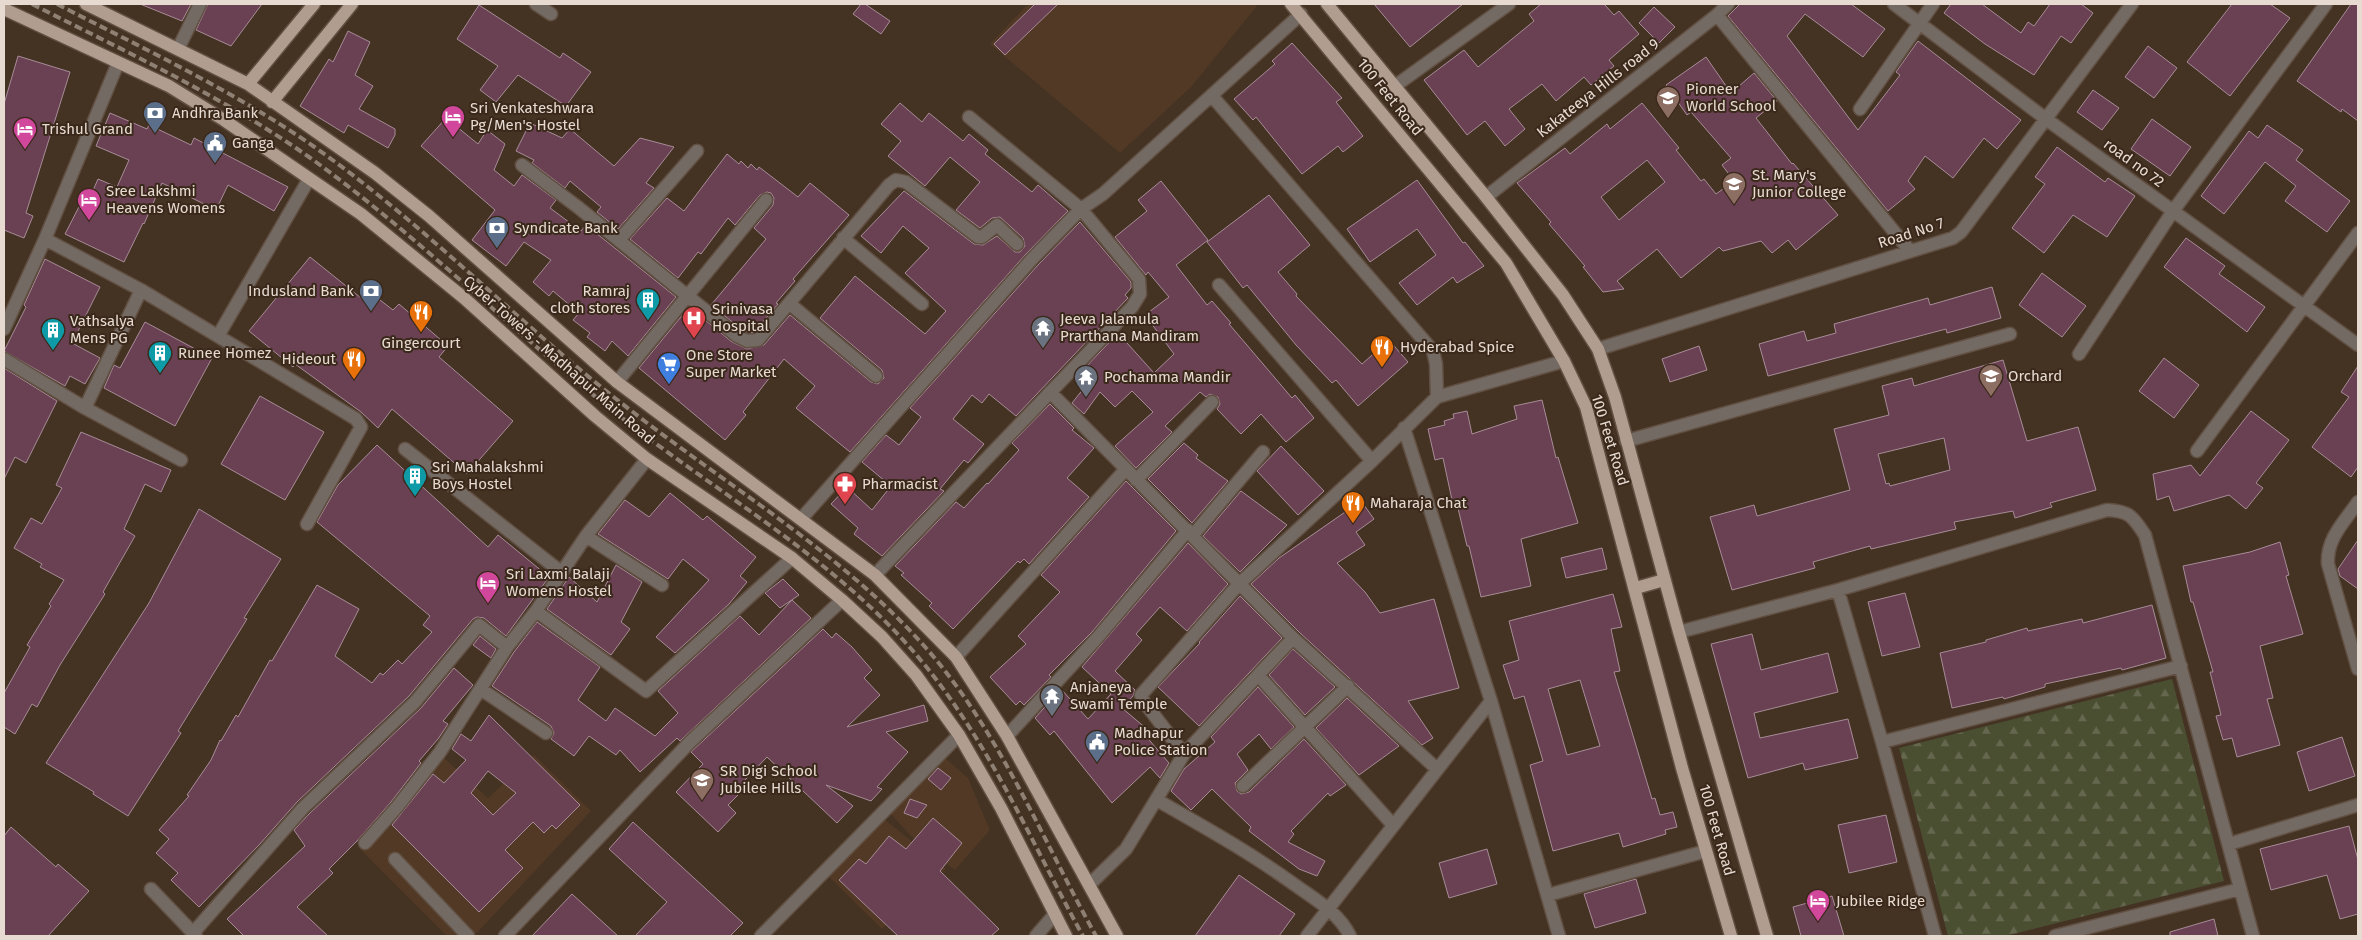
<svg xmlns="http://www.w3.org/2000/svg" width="2362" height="940" viewBox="0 0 2362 940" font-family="'Fira Sans',sans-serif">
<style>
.built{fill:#513925}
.forest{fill:url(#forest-firs)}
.building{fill:#694153;stroke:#a78c97;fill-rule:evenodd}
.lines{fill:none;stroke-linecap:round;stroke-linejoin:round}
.minor-casing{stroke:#615042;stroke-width:15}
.major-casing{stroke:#615042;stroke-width:15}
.minor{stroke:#746a64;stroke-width:12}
.major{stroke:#b09d8f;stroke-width:12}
.rail{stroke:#8f8074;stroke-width:4;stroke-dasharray:8 4;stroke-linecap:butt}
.labels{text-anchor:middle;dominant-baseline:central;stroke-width:4;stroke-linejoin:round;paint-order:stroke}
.street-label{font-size:15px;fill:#e6dad1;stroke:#3a281a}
.poi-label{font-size:15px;fill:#e6dad1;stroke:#3a281a;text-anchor:start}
</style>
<defs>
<pattern id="forest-firs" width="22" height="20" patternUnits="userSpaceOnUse" patternTransform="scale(1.25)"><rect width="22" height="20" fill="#4b4f32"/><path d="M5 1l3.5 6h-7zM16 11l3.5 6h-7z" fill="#65684f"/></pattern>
</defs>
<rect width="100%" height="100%" fill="#443223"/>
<path class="built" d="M1028,4H1254L1257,6L1191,87L1120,153L990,44Z
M534,755L591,811L474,936H447L360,849L442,756L488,798Z
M943,756L968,778L990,830L955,870L912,837L889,812Z
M884,819L946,869L882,929L828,876Z"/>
<path class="forest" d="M2172,679L2224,881L2005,936H1948L1899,748Z"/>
<path class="building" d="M140,4H191L182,21Z
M208,4H262L231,46L196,30Z
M861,4H865L890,21L881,34L853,14Z
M1035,4H1058L1005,55L994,44Z
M1374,4H1463L1410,47Z
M1541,4H1604L1614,15L1619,11L1639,34L1609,60L1614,66L1591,85L1584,77L1556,101L1542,84L1509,109L1525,129L1505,146L1485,121L1467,135L1424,80L1464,50L1478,67L1534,21L1529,14Z
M1740,4H1851L1885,29L1863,57L1805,14L1787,36L1858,130L1900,75L1896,72L1918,41L2021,120L1997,149L1984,138L1953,178L1925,156L1908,181L1915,189L1888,211L1728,16Z
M1951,4H1982L2021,33L2028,22L2034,26L2050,4H2081L2093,13L2071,43L2061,36L2034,75L1985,44L1944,13Z
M2232,4H2270L2290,18L2230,96L2187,62Z
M2351,4H2358V121L2342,109L2341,112L2297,81Z
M479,5L560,58L563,53L591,72L566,106L518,75L496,102L480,90L498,66L457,39Z
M1654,7L1675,27L1659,43L1639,23Z
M348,31L370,42L355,75L373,86L359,109L395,129V135L388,148L348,125L344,133L300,106L329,59L333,62Z
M1292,43L1342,98L1336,102L1363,136L1343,152L1338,146L1302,174L1256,117L1253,120L1234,99L1275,64L1272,61Z
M2148,46L2177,68L2154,98L2125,77Z
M18,56L70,72L26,213L33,216L24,238L4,230V104Z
M1706,57L1731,93L1754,73L1777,101L1756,118L1792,164L1793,163L1838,215L1796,250L1788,240L1772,253L1761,241L1723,251L1719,247L1681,278L1657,249L1617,281L1624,289L1603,292L1583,267L1585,266L1549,224L1551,222L1517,183L1565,148L1570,154L1607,124L1610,129L1642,103L1679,148L1676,150L1701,181L1704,179L1716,194L1734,181L1722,165L1731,158L1691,112L1687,115L1666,85ZM1647,160L1665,182L1619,220L1601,197Z
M2093,90L2119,108L2102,130L2077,112Z
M900,103L922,122L929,113L963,141L969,134L988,150L985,154L1032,192L1038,185L1068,211L1026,254L850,452L796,408L815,386L784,359L743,412L746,415L725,440L639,368L689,307L732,342L747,349L764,345L790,315L871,382L878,384L884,378L882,370L820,318L855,276L925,334L946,311L905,273L929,248L903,226L881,253L861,236L904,191L974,244L983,245L997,236L1015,252H1020L1025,246L1023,238L1000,217L992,218L980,228L956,210L980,182L950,157L925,186L888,156L901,141L881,124Z
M110,113L147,129L149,125L191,145L194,138L288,187L274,211L228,185L216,210L162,183L144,224L143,223L124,262L65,234L83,199L88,202L98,179L117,187L129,160L96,146Z
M446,118L478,144L487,130L505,144L494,170L514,186L522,175L556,200L550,208L581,231L586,225L676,297L628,356L612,341L605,351L587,337L590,333L573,320L579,313L553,291L549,296L533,282L551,260L524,242L506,266L472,240L495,210L421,146Z
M2152,119L2191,147L2170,176L2131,149Z
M530,123L562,138L570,129L614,166L640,138L674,147L646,183L654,188L618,229L597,212L601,207L570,181L565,188L532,163L534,160L516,151Z
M2267,125L2303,150L2296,160L2350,201L2327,232L2285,201L2296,186L2265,162L2224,214L2201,196L2249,131L2258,138Z
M2057,147L2105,182L2108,178L2135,196L2107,237L2073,215L2044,253L2012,228L2045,184L2035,177Z
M727,154L739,164L741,161L748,168L751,164L757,170L759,167L798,197L810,183L849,215L793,279L795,281L776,303L778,304L754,332L749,333L741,329L711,305L766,239L754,228L773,205L774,198L771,193L767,192L760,195L735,225L728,218L701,254L698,252L678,278L630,239L667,198L684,211Z
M1417,180L1463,243L1465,242L1484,266L1457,283L1453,277L1417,305L1399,283L1436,255L1417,229L1370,262L1347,229Z
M1161,181L1208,240L1176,265L1207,305L1212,301L1231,323L1229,324L1292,398L1295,395L1314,418L1286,442L1261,414L1241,434L1217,409L1220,404L1218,397L1210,394L1206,397L1200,392L1165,426L1172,432L1136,468L1115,446L1153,412L1132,391L1115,407L1100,392L1084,414L1072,403L1092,378L1083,370L1118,333L1154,373L1174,354L1145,315L1169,297L1148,272L1146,275L1115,237L1147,211L1138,200Z
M1269,195L1310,245L1278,272L1297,294L1296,296L1362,364L1389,340L1408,362L1358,406L1336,380L1332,383L1296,345L1247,285L1243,288L1207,242Z
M1080,222L1131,282V288L1125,295L1128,298L1016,416L989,394L982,403L972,395L953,419L984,444L968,463L964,460L940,489L944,491L882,556L854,534L858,528L831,504L847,487L872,510L891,486L862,462L886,435L899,445L921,417L910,408L1038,265Z
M2186,238L2225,266L2219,274L2265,307L2247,332L2164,267Z
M310,257L361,298L367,290L393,310L399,304L448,346L439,357L513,421L467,474L392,409L378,428L361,412L295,364L293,367L249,331Z
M45,259L100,287L72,343L100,358L85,384L70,376L65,386L4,351L26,307L24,305Z
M2042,273L2086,306L2062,337L2019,305Z
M1992,287L2001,318L1947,333L1946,329L1768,376L1759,344L1804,331L1807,341L1836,333L1834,324L1928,298L1930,305Z
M145,322L212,358L175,426L104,388L114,365L120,368Z
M1699,346L1707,370L1670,382L1662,359Z
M2164,358L2199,385L2174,418L2139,391Z
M2003,360L2027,441L2078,427L2096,490L2050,503L2052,507L2015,518L2013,511L1954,522L1956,529L1871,549L1870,546L1813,562L1815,568L1732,590L1710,517L1754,505L1757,516L1850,490L1834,429L1889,415L1882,386L1912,378L1914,386ZM1944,438L1950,470L1890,486L1889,483L1886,484L1878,454Z
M2358,366V467L2351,477L2312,447L2349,397L2341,392Z
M4,368L57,401L26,463L15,457L4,479Z
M260,396L324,432L285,500L221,464Z
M1542,400L1556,458L1558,457L1578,523L1521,539L1531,586L1481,597L1469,546H1467L1456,500H1452L1443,458L1435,460L1428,429L1445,425L1444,421L1454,418L1453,414L1467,411L1472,434L1517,419L1514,406Z
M1050,404L1074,428L1072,430L1094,448L1067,478L1089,497L1029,564L1024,559L1020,563L1018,561L953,629L929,606L932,603L901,575L904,573L895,566L956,502L964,508L987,483L988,484L1019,450L1012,443Z
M2251,411L2289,440L2256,483L2263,488L2246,509L2229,495L2174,511L2169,496L2157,500L2153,474L2191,465L2200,476Z
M81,432L171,470L161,492L145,484L124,529L135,536L103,592L105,594L60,665L37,707L32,704L15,734L4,727V693L30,647L27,645L51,606L49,604L64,580L40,567L42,564L14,548L31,518L42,524L62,488L56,485Z
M1184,443L1198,455L1196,458L1228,481L1192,523L1148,479Z
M377,445L488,547L498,535L549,577L506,636L484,618L477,617L473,619L409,696L297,802L259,845L199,907L171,880L178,873L156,853L169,839L159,830L189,796L187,795L211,760L220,740L221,741L236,715L238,717L270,660L272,661L317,585L359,609L335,656L372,683L380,673L383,675L398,660L402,664L432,632L423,625L430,616L317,522L338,485Z
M1281,446L1324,491L1298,515L1257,471Z
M1126,481L1176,531L1092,632L1049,675L1051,677L1024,705L1020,701L1016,705L990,677L1026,644L1018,636L1060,592L1041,575Z
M1241,491L1287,525L1240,572L1203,536Z
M670,493L703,520L707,516L756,557L740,576L747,582L729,604L675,653L656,637L709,580L683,559L668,579L598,534L625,500L649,517Z
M1361,501L1374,519L1356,532L1365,545L1337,563L1365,592L1380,613L1434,599L1459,688L1408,701L1433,738L1422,745L1299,632L1251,584L1279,558Z
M199,509L281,559L244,618L247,619L178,731L181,733L128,816L93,794L94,792L46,763L149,603Z
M2358,540V589L2340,576L2338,569Z
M2280,542L2289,575L2286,576L2303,634L2260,646L2273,698L2267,699L2280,745L2237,757L2232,738L2223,740L2216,716L2221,715L2210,672H2213L2193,602H2191L2183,566L2250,552Z
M1188,543L1228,584L1187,631L1160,607L1136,634L1142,640L1115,671L1135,690L1133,696L1122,708L1148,730L1144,734L1169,763L1160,778L1150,767L1112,803L1054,731L1050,735L1035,718L1061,689L1088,719L1111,694L1082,667Z
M1602,548L1607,569L1566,578L1561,558Z
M616,565L642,582L621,622L630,629L611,655L547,609L569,577L597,602Z
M783,579L799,595L780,608L765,593Z
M1905,593L1920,647L1882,656L1868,602Z
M1613,594L1622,627L1611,629L1620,671L1614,672L1652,799L1655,798L1660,815L1673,812L1677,827L1665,830L1666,834L1623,847L1619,833L1553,851L1530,765L1543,761L1524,696L1514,699L1503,665L1519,660L1509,621ZM1580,680L1600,746L1567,755L1548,689Z
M1240,596L1282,638L1199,726L1158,687L1200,643L1199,642Z
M792,600L811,618L680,741L677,738L640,772L620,750L616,755L589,736L574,756L551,739L554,733L551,726L492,686L514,652L537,622L600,667L578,700L606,721L615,708L655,736L678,713L658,691L740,616L759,635Z
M2152,605L2166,658L2122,670L2121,668L2045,684V687L2004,699L2003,697L1952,708L1940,653L1986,642V640L2027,628L2028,631L2082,619L2083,623Z
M823,629L832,638L836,633L852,647L872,670L864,678L880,695L847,727L924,705L928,721L886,732L908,752L877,787L882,789L871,801L826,785L853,806L837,823L767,757L744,781L748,785L728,805L736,813L718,832L676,792L703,764L691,752Z
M1752,634L1761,670L1828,653L1838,692L1754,713L1760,738L1848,719L1858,758L1805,770L1803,763L1748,778L1711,644Z
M480,636L496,649L491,658L473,645Z
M1293,649L1335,687L1305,715L1269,675Z
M454,668L473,685L443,721L448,724L438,739L419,761L421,763L391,802L357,841L329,869L333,873L297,907L328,936H244L227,919L305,846L294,830L309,814L421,708Z
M1258,687L1294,727L1271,749L1259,734L1237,754L1248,770L1235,783L1237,791L1241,794L1249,792L1304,739L1346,785L1330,796L1328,793L1291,831L1294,834L1288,842L1325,861L1317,876L1299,869L1249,831L1251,827L1212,789L1191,810L1171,791L1184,769L1215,742L1211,737Z
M1347,698L1399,746L1359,775L1316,728Z
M489,715L580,805L556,829L552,825L544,833L533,822L505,850L523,868L479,912L392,825L433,774L444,783L466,760L452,749L461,734L471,741ZM488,771L516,793L493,815L471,793Z
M2342,737L2355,776L2309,791L2297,752Z
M938,768L951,778L941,790L928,779Z
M910,799L927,805L917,818L904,813Z
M1886,815L1897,862L1849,873L1838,825Z
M933,818L962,843L940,871L999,929L991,936H898L839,880L859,859L866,864L889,836L906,849Z
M633,822L743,923L730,936H635L667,902L609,849Z
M2349,826L2358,860V914L2340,919L2327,875L2271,890L2260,849Z
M11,827L56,867L58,864L89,891L48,936H4V836Z
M1487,849L1497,884L1449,898L1439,863Z
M1239,875L1295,914L1279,936H1195Z
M1636,879L1646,913L1595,928L1584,894Z
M572,894L618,936H532Z
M1832,896L1844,936H1801L1793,907Z
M2214,919L2218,936H2170V932Z"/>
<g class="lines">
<g class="minor-casing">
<path id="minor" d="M536,4L551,14
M1894,4L2046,119L2358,345
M1717,15L1910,251
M178,49L200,4
M1395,86L1509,4
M1212,96L1433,351L1436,364L1437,397
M1860,109L1933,4
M522,165L579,208L737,336L747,341L758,340L889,185L896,180L906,182L978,237H982L997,225L1017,244
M1486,197L1717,15L1728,4
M843,238L922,304
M45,239L141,290L356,419L361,427L307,524
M619,240L697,151
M1219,285L1372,461
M790,304L876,376
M4,329L45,239L118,63
M218,336L309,179
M1598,349L1953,238L1961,232L2132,4
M2079,354L2173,211L2326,4
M4,359L85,408L181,460
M617,382L766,200
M1050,392L1293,638L1437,769
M85,408L141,290
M1404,428L1491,701L1559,936
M1626,441L2010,334
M405,449L561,572
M2197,451L2358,233
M1136,480L1212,402
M2358,502C2345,521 2326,539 2328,564L2358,669
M801,519L1032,259L1081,209L1103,194L1301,14
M1193,535L1263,452
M586,536L662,585
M875,575L1132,307L1140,294L1139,279L1081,209L969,117
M1838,590L1882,742L1935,936
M536,611L646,691L792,558
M1679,632L1838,590L2107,510C2130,511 2133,517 2145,535L2253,936
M956,657L1125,470
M1258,675L1393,825
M482,690L546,733
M1007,736L1098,637L1188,530
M1882,742L2181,666
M1184,754L1144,702L1141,695L1239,584L1372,461L1437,397L1564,361
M1243,786L1348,686
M1157,800C1204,827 1251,853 1295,885C1316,900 1339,913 1350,936
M365,843L397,807L440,752L507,647L536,611L586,536L647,459
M2229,844L2358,805
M395,859L468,936
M1090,884L1126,849L1184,754L1293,638
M151,889L196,936
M1548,895L1706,851
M193,933L303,808L415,702L479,625L507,647
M505,936L690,742L842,600
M761,936L959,735
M1036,936L1055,914
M1307,936L1491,701
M2055,936L2240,889"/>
</g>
<g class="major-casing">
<path id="major" d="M86,4L248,84L375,173L429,216L617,382L875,575L956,657L1007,736L1117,936
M1291,4L1506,263L1564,361L1586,407L1682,768L1731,936
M1327,4L1486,197L1563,295L1598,349L1615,397L1679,632L1767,936
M4,9L169,86L224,120L361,214L464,298L595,416L647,459L792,558L842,600L882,637L916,675L959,735L1001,808L1066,936
M248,84L314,4
M272,102L352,4
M1636,588L1664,580"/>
</g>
<use href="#minor" class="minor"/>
<use href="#major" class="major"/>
<path class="rail" d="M32,4C126,52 222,96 309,157C416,234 509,328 612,410C713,491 835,558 919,658C989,741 1031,842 1083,936
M57,4C144,49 232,90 313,146C422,222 515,320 620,402C722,483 839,550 926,648C1000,732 1042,839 1096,936"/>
</g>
<defs>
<g id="university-pin" transform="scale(1.25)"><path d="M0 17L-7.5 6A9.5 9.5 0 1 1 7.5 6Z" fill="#8d6e63" stroke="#3a281a"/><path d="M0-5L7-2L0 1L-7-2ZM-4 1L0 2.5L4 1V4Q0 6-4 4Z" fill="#fff"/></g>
<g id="bank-pin" transform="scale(1.25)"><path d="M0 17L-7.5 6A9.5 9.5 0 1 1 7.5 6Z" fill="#5c6f8a" stroke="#3a281a"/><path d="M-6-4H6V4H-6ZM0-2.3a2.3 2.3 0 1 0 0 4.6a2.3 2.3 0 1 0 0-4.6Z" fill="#fff"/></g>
<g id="hotel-pin" transform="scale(1.25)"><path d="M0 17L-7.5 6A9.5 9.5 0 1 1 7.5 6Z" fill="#d1479c" stroke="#3a281a"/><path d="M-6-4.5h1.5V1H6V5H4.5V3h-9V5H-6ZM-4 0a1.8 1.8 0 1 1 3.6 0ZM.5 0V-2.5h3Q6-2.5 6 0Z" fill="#fff"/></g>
<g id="civic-pin" transform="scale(1.25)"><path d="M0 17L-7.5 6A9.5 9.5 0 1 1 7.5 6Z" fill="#5c6f8a" stroke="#3a281a"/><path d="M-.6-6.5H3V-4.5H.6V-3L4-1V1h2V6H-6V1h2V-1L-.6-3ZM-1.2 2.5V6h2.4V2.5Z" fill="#fff"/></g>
<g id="building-pin" transform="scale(1.25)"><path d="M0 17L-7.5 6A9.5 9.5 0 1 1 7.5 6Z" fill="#0f9aa8" stroke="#3a281a"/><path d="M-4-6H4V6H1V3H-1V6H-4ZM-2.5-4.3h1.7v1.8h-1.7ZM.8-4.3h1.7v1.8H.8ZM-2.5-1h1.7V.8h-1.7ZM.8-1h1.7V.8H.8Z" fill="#fff"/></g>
<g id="restaurant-pin" transform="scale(1.25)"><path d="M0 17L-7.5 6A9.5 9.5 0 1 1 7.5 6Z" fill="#e8710a" stroke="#3a281a"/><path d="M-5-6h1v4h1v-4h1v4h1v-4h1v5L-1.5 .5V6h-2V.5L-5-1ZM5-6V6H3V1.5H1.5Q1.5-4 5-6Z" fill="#fff"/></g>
<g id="hospital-pin" transform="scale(1.25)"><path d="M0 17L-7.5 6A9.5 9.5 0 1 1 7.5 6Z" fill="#e0444e" stroke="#3a281a"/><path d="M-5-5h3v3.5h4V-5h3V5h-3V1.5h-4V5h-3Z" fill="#fff"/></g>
<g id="temple-pin" transform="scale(1.25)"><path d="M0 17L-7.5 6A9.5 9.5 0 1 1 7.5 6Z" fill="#6b7280" stroke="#3a281a"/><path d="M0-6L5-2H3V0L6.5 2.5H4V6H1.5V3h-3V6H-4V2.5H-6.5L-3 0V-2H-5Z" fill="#fff"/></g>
<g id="supermarket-pin" transform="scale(1.25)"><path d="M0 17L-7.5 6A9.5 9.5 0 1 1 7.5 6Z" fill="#3f7fe0" stroke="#3a281a"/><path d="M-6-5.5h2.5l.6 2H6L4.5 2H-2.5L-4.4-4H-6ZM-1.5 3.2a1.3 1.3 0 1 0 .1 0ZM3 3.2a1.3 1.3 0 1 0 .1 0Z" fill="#fff"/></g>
<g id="school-pin" transform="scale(1.25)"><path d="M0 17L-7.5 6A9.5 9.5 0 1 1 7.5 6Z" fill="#8d6e63" stroke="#3a281a"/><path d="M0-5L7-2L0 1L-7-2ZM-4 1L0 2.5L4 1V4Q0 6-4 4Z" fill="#fff"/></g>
<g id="pharmacy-pin" transform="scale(1.25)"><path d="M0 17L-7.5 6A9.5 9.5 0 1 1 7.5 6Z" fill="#e0444e" stroke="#3a281a"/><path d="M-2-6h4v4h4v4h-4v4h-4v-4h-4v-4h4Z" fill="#fff"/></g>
</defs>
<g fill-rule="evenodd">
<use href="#university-pin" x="1668" y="98"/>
<use href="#bank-pin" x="155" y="113"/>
<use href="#hotel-pin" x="453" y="117"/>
<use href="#hotel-pin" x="25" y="129"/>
<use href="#civic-pin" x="215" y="143"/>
<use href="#university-pin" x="1734" y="184"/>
<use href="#hotel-pin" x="89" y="200"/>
<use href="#bank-pin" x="497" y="228"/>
<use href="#bank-pin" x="371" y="291"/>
<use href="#building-pin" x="648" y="300"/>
<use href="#restaurant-pin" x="421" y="312"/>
<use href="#hospital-pin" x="694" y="318"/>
<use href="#temple-pin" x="1043" y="328"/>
<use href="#building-pin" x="53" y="330"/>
<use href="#restaurant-pin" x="1382" y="347"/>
<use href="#building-pin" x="160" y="353"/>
<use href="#restaurant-pin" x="354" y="359"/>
<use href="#supermarket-pin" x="669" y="364"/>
<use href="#school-pin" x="1991" y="376"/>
<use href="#temple-pin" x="1086" y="377"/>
<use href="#building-pin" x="415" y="476"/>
<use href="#pharmacy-pin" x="845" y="484"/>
<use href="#restaurant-pin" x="1353" y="503"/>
<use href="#hotel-pin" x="488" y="583"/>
<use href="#temple-pin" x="1052" y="696"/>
<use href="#civic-pin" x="1097" y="742"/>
<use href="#school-pin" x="702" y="780"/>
<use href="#hotel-pin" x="1818" y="901"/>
</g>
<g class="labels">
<g class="street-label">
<text transform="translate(1598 88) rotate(-38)">Kakateeya Hills road 9</text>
<text transform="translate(1390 97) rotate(51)">100 Feet Road</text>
<text transform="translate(2134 163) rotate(36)">road no 72</text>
<text transform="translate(1911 233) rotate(-18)">Road No 7</text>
<text transform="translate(559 360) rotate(41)">Cyber Towers - Madhapur Main Road</text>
<text transform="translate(1610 440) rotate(73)">100 Feet Road</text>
<text transform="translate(1717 830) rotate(74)">100 Feet Road</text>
</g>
<g class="poi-label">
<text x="1686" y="89">Pioneer<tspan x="1686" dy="17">World School</tspan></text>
<text x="470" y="108">Sri Venkateshwara<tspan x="470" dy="17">Pg/Men's Hostel</tspan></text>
<text x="172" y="113">Andhra Bank</text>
<text x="42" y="129">Trishul Grand</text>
<text x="232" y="143">Ganga</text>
<text x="1752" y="175">St. Mary's<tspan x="1752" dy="17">Junior College</tspan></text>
<text x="106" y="191">Sree Lakshmi<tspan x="106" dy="17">Heavens Womens</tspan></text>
<text x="514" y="228">Syndicate Bank</text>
<text x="354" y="291" text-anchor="end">Indusland Bank</text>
<text x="630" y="291" text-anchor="end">Ramraj<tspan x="630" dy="17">cloth stores</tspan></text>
<text x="712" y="309">Srinivasa<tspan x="712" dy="17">Hospital</tspan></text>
<text x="1060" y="319">Jeeva Jalamula<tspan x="1060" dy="17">Prarthana Mandiram</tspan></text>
<text x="70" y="321">Vathsalya<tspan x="70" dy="17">Mens PG</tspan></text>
<text x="421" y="343" text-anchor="middle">Gingercourt</text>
<text x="1400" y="347">Hyderabad Spice</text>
<text x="178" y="353">Runee Homez</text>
<text x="686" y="355">One Store<tspan x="686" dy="17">Super Market</tspan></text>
<text x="336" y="359" text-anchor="end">Hideout</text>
<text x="2008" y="376">Orchard</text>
<text x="1104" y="377">Pochamma Mandir</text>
<text x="432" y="467">Sri Mahalakshmi<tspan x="432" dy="17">Boys Hostel</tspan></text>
<text x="862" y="484">Pharmacist</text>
<text x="1370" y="503">Maharaja Chat</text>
<text x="506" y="574">Sri Laxmi Balaji<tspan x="506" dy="17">Womens Hostel</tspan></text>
<text x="1070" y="687">Anjaneya<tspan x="1070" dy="17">Swami Temple</tspan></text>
<text x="1114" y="733">Madhapur<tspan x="1114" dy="17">Police Station</tspan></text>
<text x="720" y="771">SR Digi School<tspan x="720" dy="17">Jubilee Hills</tspan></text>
<text x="1836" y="901">Jubilee Ridge</text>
</g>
</g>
<rect width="2362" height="940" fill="none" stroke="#e6dad1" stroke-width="10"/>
</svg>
